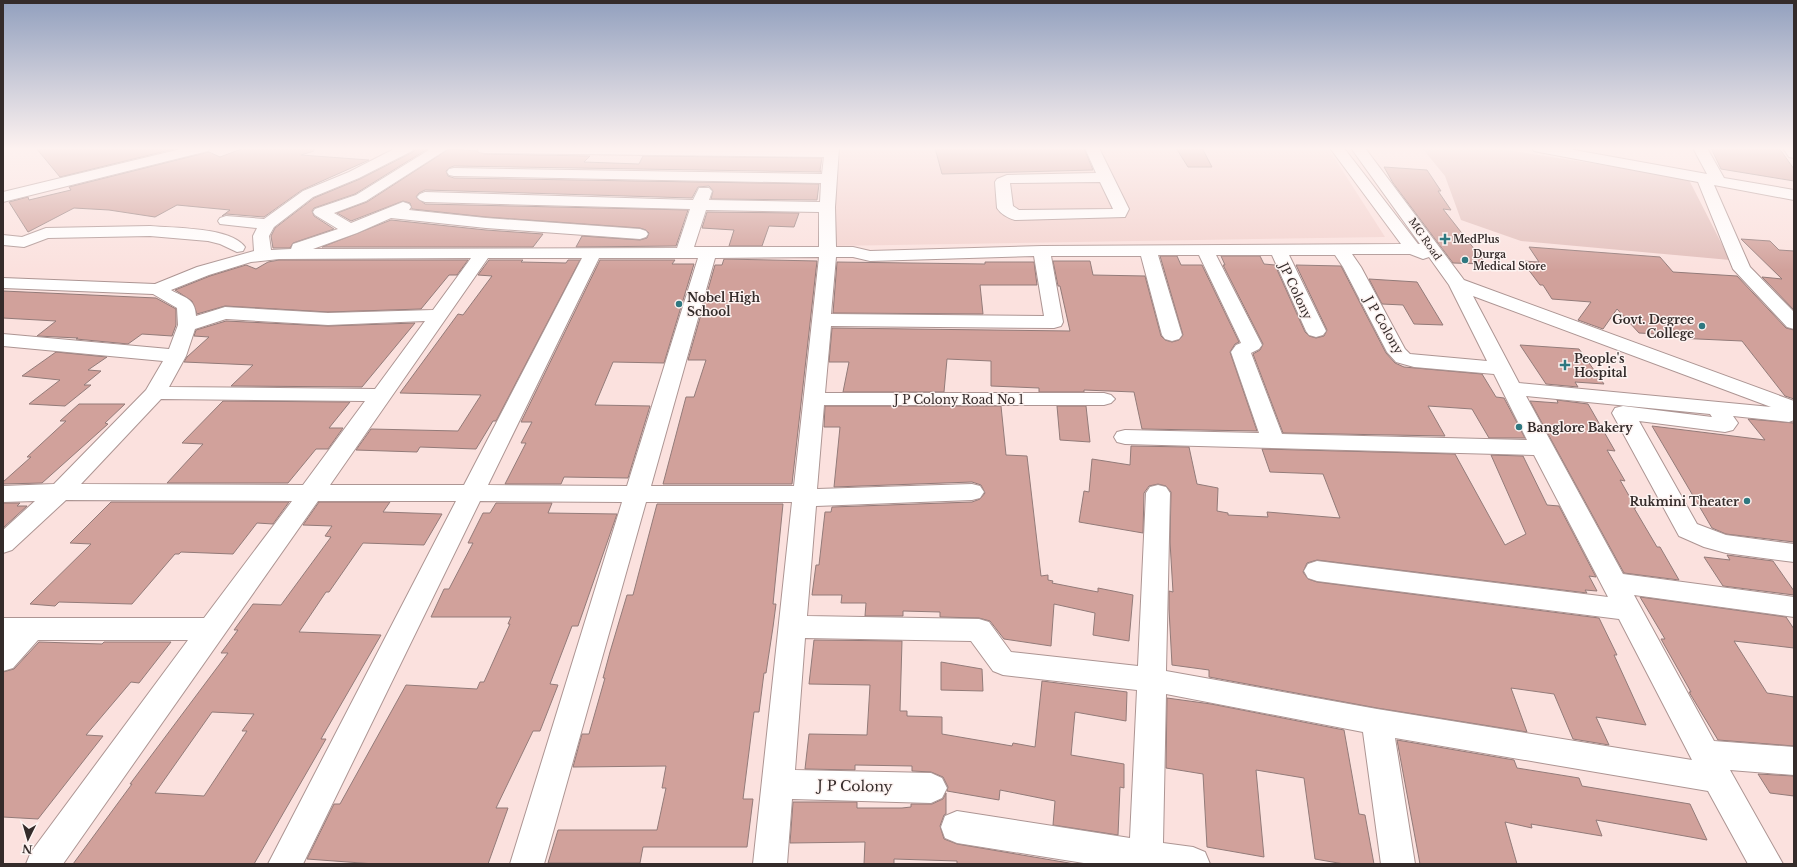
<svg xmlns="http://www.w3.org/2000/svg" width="1797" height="867" viewBox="0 0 1797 867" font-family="'Libre Baskerville',serif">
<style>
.built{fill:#f3d2ce}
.green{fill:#e2bfbb}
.building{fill:#d1a19b;stroke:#937b79;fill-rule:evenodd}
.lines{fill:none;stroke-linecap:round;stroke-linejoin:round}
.minor-casing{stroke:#ad9593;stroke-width:2}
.minor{fill:#fff;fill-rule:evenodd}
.poi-dot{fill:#2f7880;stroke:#fdf3f1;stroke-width:1.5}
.labels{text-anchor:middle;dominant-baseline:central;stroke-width:3;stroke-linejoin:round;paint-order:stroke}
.far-street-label{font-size:10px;fill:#342b2a;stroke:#fdf3f1}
.far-poi-label{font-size:10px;font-weight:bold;fill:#342b2a;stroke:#fdf3f1;text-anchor:start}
.street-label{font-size:12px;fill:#342b2a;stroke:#fdf3f1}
.poi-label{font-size:12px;font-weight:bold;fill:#342b2a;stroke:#fdf3f1;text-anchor:start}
.near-street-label{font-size:14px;fill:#342b2a;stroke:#fdf3f1}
</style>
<rect width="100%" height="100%" fill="#fbe1de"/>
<path class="built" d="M841,148H1328L1385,237L830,246Z"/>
<path class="green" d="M1422,148H1494L1688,178L1730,260L1521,241L1461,220L1445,176Z"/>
<path class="building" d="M36,148H178L60,177Z
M244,148H314V151L301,155L369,160L302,190L264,217L226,214L222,216L230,210L177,205L155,217L109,210L74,208L28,232L9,202L28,197L29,200L71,190L69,187L209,152L220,157Z
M417,148H429L355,194L314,208L312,211L314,216L334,229L293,243L290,248H273L271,236L275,228L314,198L360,179L413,152Z
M935,148H1084L1093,170L942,174Z
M1176,148H1202L1212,167H1188Z
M1711,148H1779L1794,169V181L1721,169Z
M449,149L477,151L484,154L590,156L584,162L639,164L643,156L822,158L820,170L821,172L454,166L449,168L446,171L448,176L454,178L819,184L817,200L711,199L713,191L709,186L698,187L692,198L425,190L419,193L416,197L425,204L688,210L676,246L576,247L582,236L640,240L647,238L649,233L646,230L640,228L486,217L412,209L410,203L403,201L351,221L337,213L367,202Z
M1384,167L1427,170L1441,191H1438L1451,210L1443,209L1486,264L1453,263L1393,183Z
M707,212L799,213L794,227L769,226L762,246H729L734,230L702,228Z
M391,220L486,230L543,234L533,247H322Z
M1741,239L1770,241L1779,250L1794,251V310L1762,277L1782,279Z
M1529,247L1660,257L1673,272L1737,276L1786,328L1794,330V399L1785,396L1742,341L1676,338L1674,335L1639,333L1617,309L1603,329L1578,320L1591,302L1552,299L1543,285H1540L1522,261L1539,262Z
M1160,256H1177L1181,265H1202L1239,342L1235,344L1230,352L1257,431L1142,429L1134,392L1084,390V392H1039V388L991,386V361L947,359L944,392H843L849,362H829L832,328L1070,331L1060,286H1058L1053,261H1090L1093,275L1145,276L1161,336L1165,340L1172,342L1179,340L1183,335Z
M1221,256H1260L1264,264L1275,265L1305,332L1309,336L1316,338L1324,336L1327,330L1296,265L1341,266L1386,353L1395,363L1404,367L1482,374L1496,397L1504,398L1525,438H1489L1472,409L1428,406L1445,436L1283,433L1253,354L1260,350L1263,344L1223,265H1225Z
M724,259L817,261L792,484H663L686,397H694L706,360H688L715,265H722Z
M279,260H468L457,275H449L421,309L328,312L225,306L197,314L192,301L175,290L210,276L246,265L256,269L268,262Z
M489,260H523L521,262L566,263L568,260H580L496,421H493L476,449L420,447L417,452L356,450L371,429L458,431L481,395L400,393L458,314L463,315L492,276L478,275Z
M600,260H675L672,264H694L664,363L613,362L595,405L650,406L628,478L564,477L561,484H505L526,443H521L532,422H521Z
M837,262L985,264V262H1034L1037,285H980L983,314L833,313Z
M1369,279L1417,282L1443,325L1414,324L1403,305L1382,304Z
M3,291L156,298L176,309V325L172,336L142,334L128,344L76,339L78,338L37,336L56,321L3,318Z
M226,321L328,326L415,323L362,387L231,386L253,365L184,362L187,357L209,337L194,336L196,330Z
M1520,345L1579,349L1604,384L1575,382L1578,387L1546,384Z
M56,352L107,357L88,370L101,371L84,385H91L65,406L29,404L60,380L22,376Z
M1557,400L1588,404L1615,451L1607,450L1625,481L1620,480L1636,508H1634L1657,547H1660L1679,580L1624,573L1530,401L1558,403Z
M223,401L350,402L329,428H343L328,449H316L288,483H167L203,444L182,443Z
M79,404H125L105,423L108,424L42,483L3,484V482L31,457H27L66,421H60Z
M825,406H1001L1006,455L1027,456L1041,576L1048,575V580L1053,581L1052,583L1098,592V588L1133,595L1129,641L1093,635L1095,613L1054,604L1051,646L1004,639L990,621L979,618L940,617V612L903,611V616H865L866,603H841L842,595H812L816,565H819L825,512H831L832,507L972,502L980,499L985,493L981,485L972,482L834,487L840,427H824Z
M1057,406H1086L1090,442L1060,440Z
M1748,419L1794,423V542L1726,534L1712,528L1652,426L1765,440Z
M1131,446L1189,447L1197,484L1218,488L1217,511L1228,513V515L1268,517L1267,512L1340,518L1323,474L1270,472L1262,449L1455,454L1505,545L1526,534L1491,455L1523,456L1547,505L1559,506L1596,577L1589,576L1597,591L1585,590L1587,593L1317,560L1307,563L1303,572L1308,579L1317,582L1599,618L1617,655H1614L1646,725L1596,717L1609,745L1573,739L1554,694L1511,688L1527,732L1377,708L1209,677V670L1172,665L1169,609V591L1173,592L1170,542L1171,492L1166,486L1158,484L1149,486L1144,493L1143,533L1079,522L1084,491L1089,492L1092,459L1130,465Z
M111,502H289L273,524L257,523L233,554L181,552L179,554H175L132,604L59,602L55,606L30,604L91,544L70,543Z
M319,502H390L383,512L442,514L424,545L363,543L329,592H326L299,632L381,635L321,739H326L254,864H73L132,784H130L228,653H221L238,630H234L253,604L281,605L331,537L325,536L332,526L303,525ZM212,712L254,714L242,731H247L204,796L155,793Z
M3,503H20L17,506H27L3,528Z
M496,503H552L548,513L617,514L578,626H572L550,684L558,685L540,731H533L496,808H508L488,864H375L307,859L334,804H340L406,685L477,689L480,682H484L510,624H508L511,617H431L444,589H449L473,543H468L483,513H490Z
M657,504H783L773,604H776L773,627L766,673H764L759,712H754L743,799H753L747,847H643L640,863H548L558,830H657L666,788H662L666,766L573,767L582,734H589L605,678H603L610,652L627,595H633Z
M1727,555L1773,561L1794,591V595L1723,586L1704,557L1730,560Z
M1640,597L1786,617L1794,629V648L1734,641L1767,693L1794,697V746L1718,740L1689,692H1691L1661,639H1665Z
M814,640L902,641L900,711H907V716L942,717V734L1012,746L1013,743L1035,747L1042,681L1127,692L1126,721L1075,712L1071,755L1124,764V788L1120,787L1118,835L1053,825L1055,801L1000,790L999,800L947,791L948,787L943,777L931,772L912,771V766L855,765V770L805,769L809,734L867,735L870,685L809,684Z
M39,642L102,644L104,642H171L139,683L131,682L86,735L103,736L38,819L3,817V672L14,669Z
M941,662L982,669L983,691L941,690Z
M1167,698L1211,704L1344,730L1359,814L1365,815L1374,864H1344L1315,859L1304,778L1256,770L1264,857L1207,847L1203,774L1166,768Z
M1397,740L1514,760L1517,768L1579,778L1582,786L1690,804L1707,840L1596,820L1602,836L1531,824L1532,828L1505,822L1517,864H1420Z
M1758,774L1794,776V796L1770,793Z
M946,793V814L944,815L940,826L944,839L957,844L1075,864H957V861L894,859V864H864L865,842L790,843L793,802H857V808H902L911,807V804H932L943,799Z"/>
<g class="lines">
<g class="minor-casing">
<path id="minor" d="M185,148H210L208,151L3,202V192Z
M396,148H414L412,151L359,178L313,197L274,227L269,236L271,250L291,249L293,244L338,229L315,215L313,212L315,209L356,195L432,148H449L366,201L334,213L351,223L403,202L409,204L411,207L409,210L486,218L640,229L646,231L648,234L646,237L640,239L486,228L391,218L357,233L313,249L677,248L690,209L425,202L420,200L417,197L420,194L425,192L693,200L699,188H709L712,191L709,200L820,202L821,183L454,176L449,175L447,172L449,169L454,168L822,174L824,157L484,153L479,152L477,148H839L835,207L836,247H853L870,251L1042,246L1401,244L1330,148H1344L1418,244H1420L1351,148H1365L1464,280L1794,401V420L1789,422L1733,416L1738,423L1733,430L1725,432L1639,421L1697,524L1726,535L1794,544V562L1726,553L1704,547L1679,536L1612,413L1615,408L1623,406L1712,417L1710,414L1526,396L1623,574L1794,597V617L1634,595L1714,741L1794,747V775L1730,770L1783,864H1748L1708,791L1395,738L1415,864H1381L1363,732L1166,694L1163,843L1193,847L1205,852L1210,864H1090L957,843L945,838L941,827L945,816L957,811L1130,838L1137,690L1003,675L993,671L971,641L805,638L795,770L931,773L942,778L947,788L942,798L931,803L792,799L787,864H753L792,502H646L544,864H510L622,502L480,501L303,864H268L456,501H318L63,864H26L31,852L188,640H38L13,668L3,671V618H204L292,501L66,500L12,550L3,553V530L35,501L3,502V486L54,484L146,390L163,361L3,346V334L169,349L178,325L177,308L153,294L3,288V278L155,284L197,267L254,251L253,236L257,228L220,224L218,221L220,218L226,216L264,219L303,191L349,172ZM706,210L819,212V247H694ZM1352,254H1410L1423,259L1429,257L1449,285L1487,361L1410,354L1405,349L1361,267ZM1158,255H1199L1241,343L1236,345L1231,352L1259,433L1125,430L1117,432L1114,437L1117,442L1125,444L1534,455L1608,597L1317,561L1308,564L1304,571L1308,578L1317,581L1619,619L1692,760L1377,709L1166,671L1170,493L1166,487L1158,485L1150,487L1146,493L1138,666L1011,652L989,622L979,619L807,616L816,506L972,500L980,498L984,492L980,486L972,484L817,489L824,405H1104L1111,403L1115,399L1111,395L1104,393H825L831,326L1054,328L1061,326L1063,322L1051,256H1141L1162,335L1165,339L1172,341L1179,339L1182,335ZM1216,255H1272L1306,331L1309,335L1316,337L1323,335L1326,331L1289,255H1335L1343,267L1387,352L1396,362L1414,367L1494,374L1527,440L1282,434L1251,353L1259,349L1262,345ZM1034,256L1044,316L831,314L836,257H853L870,261ZM819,257L794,486H651L715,258ZM471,258L433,310L328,313L225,307L196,316C195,298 185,298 171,290L209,275L251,262L279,259ZM488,258H582L464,485H330ZM599,258H698L627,486L488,485ZM1473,296L1771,407L1519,383ZM226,319L328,325L425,321L375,389L169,387L186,356L195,329ZM161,399L365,401L303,485L81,484Z
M1085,148H1099L1129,209L1125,217L1015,220C1008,218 1001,214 997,208L995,182L997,179L1007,175L1096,173ZM1100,182L1113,209L1019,210L1013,206L1010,183Z
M1532,148H1563L1707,174L1693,148H1707L1724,178L1794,190V200L1714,185L1750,267L1794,312V329L1787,327L1733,269L1698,182L1539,152L1534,151Z
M1783,148H1794V158L1789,157Z
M150,226C173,228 231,227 245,247L243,251L237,252L220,244L208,241L150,236L48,238L24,247L3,245V235L22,237L46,228Z"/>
</g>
<use href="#minor" class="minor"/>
</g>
<linearGradient id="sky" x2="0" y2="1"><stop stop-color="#92a0be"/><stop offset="0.55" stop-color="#fdf2f0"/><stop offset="1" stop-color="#fdf2f0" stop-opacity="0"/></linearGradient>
<rect width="1797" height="270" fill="url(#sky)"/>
<g class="poi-dot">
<path d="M1443 233h4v4h4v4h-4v4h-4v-4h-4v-4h4z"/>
<circle cx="1465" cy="260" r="4"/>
<circle cx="679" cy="304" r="4"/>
<circle cx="1702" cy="326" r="4"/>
<path d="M1563 359h4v4h4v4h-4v4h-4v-4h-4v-4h4z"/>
<circle cx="1519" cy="427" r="4"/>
<circle cx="1747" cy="501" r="4"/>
</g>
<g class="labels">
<g class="far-street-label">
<text transform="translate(1425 239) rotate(55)">MG Road</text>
</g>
<g class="far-poi-label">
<text x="1453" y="239">MedPlus</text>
<text x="1473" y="254">Durga<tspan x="1473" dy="12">Medical Store</tspan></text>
</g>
<g class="street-label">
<text transform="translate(1296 291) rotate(65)">JP Colony</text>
<text transform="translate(1384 325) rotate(60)">J P Colony</text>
<text x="959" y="399">J P Colony Road No 1</text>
</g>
<g class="poi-label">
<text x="687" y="297">Nobel High<tspan x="687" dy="14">School</tspan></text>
<text x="1694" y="319" text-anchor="end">Govt. Degree<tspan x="1694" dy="14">College</tspan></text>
<text x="1574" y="358">People's<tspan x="1574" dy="14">Hospital</tspan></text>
<text x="1527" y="427">Banglore Bakery</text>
<text x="1739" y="501" text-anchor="end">Rukmini Theater</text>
</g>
<g class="near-street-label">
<text transform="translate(855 786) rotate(1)">J P Colony</text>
</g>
</g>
<rect width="1797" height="867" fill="none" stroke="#342b2a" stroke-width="8"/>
<g transform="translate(28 839) rotate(185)" stroke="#fdf3f1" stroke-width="3" paint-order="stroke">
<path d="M0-3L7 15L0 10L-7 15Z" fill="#342b2a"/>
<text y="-6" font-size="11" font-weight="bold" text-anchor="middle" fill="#342b2a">N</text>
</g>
</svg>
